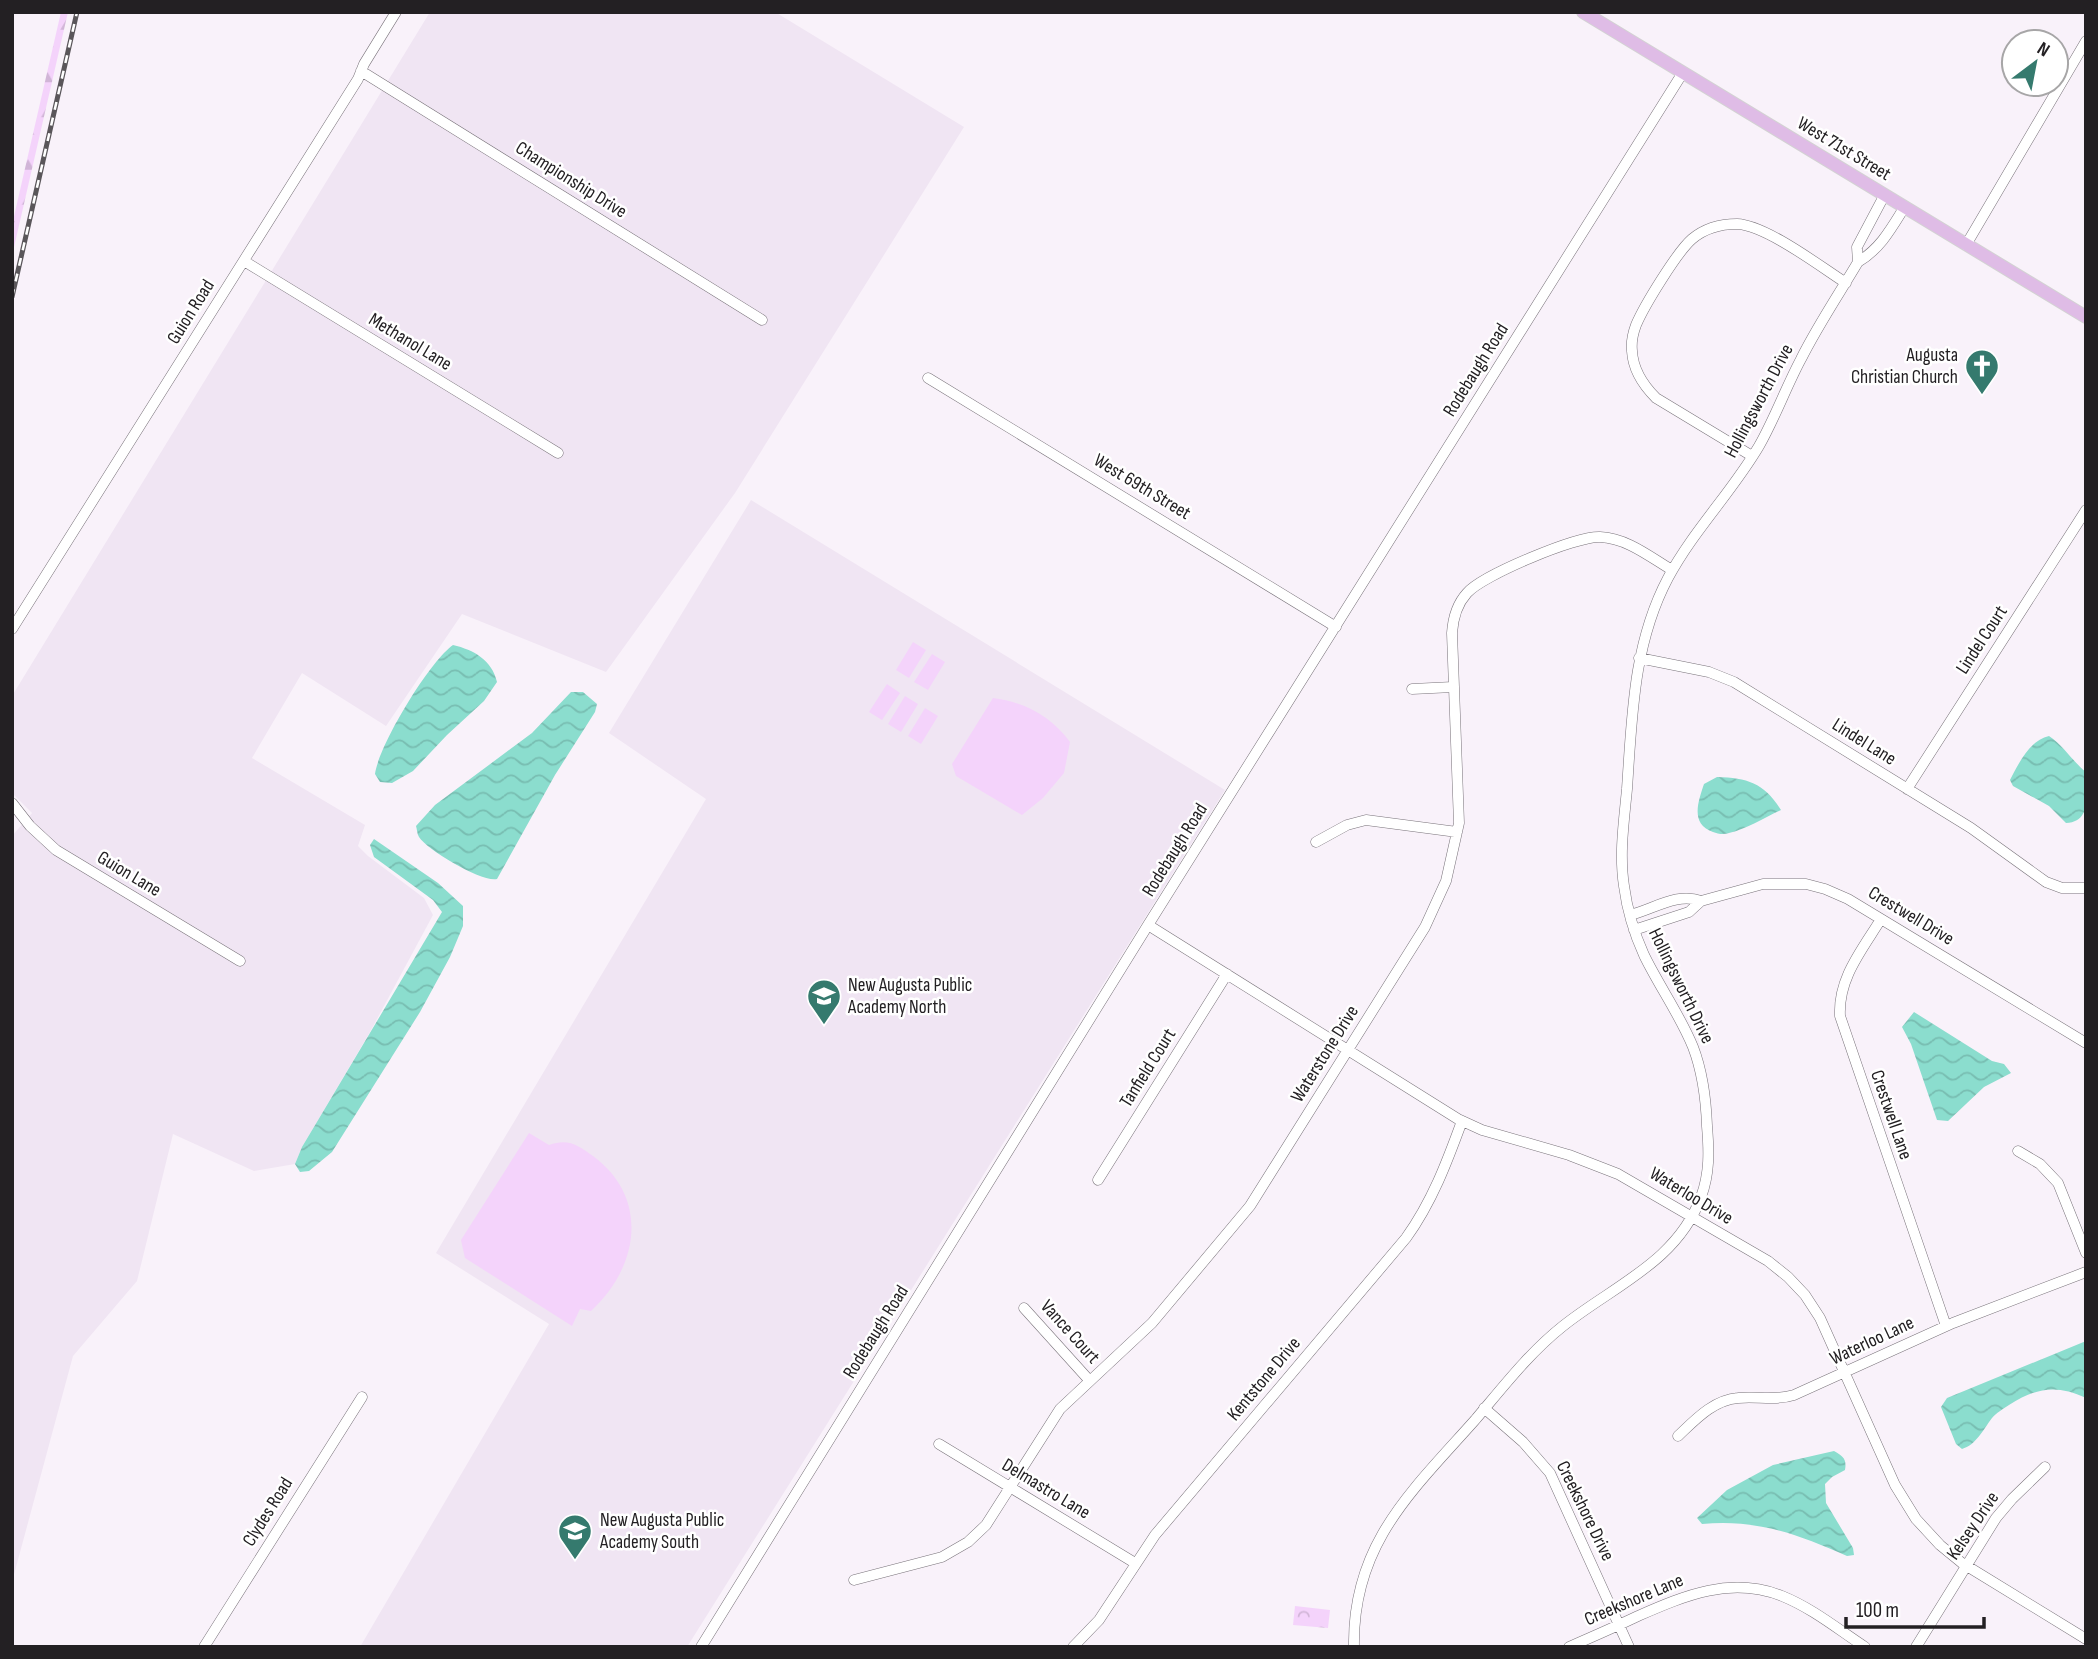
<svg xmlns="http://www.w3.org/2000/svg" width="2098" height="1659" viewBox="0 0 2098 1659" font-family="'Sofia Sans Condensed',sans-serif">
<style>
.built{fill:#f0e5f3}
.grass{fill:#f4d3fb}
.forest{fill:url(#forest-firs)}
.park{fill:url(#park-crowns)}
.water{fill:url(#water-waves)}
.lines{fill:none;stroke-linecap:round;stroke-linejoin:round}
.minor-casing{stroke:#79737a;stroke-width:11}
.major-casing{stroke:#d3d2d3;stroke-width:14}
.minor{stroke:#fff;stroke-width:10}
.major{stroke:#dfbce6;stroke-width:12}
.rail-casing{stroke:#5a565a;stroke-width:5}
.rail{stroke:#fff;stroke-width:2.5;stroke-dasharray:8;stroke-linecap:butt}
.labels{text-anchor:middle;dominant-baseline:central;stroke-width:5;stroke-linejoin:round;paint-order:stroke}
.street-label{font-size:19px;fill:#232023;stroke:#fff}
.poi-label{font-size:19px;fill:#232023;stroke:#fff;text-anchor:start}
</style>
<defs>
<pattern id="forest-firs" width="22" height="20" patternUnits="userSpaceOnUse" patternTransform="scale(1.75)"><rect width="22" height="20" fill="#f4d3fb"/><path d="M5 1l3.5 6h-7zM16 11l3.5 6h-7z" fill="#d1b5d7"/></pattern>
<pattern id="park-crowns" width="20" height="18" patternUnits="userSpaceOnUse" patternTransform="scale(1.75)"><rect width="20" height="18" fill="#f4d3fb"/><path d="M2 6a3 3 0 1 1 6 0M12 15a3 3 0 1 1 6 0" fill="none" stroke="#d1b5d7"/></pattern>
<pattern id="water-waves" width="16" height="10" patternUnits="userSpaceOnUse" patternTransform="scale(1.75)"><rect width="16" height="10" fill="#8bddce"/><path d="M0 5q4-4 8 0t8 0" fill="none" stroke="#78bdb1"/></pattern>
</defs>
<rect width="100%" height="100%" fill="#f9f2fa"/>
<path class="built" d="M430,12H775L964,127L735,493L606,672L462,614L386,726L302,673L252,758L365,825L358,846L368,856L424,898L433,915L370,1032L302,1147L295,1164L254,1171L173,1134L137,1281L73,1356L12,1582V836L32,813L12,793V696Z
M751,500L1225,790L687,1647H360L549,1324L436,1253L706,799L609,733Z"/>
<path class="grass" d="M913,642L926,650L909,678L896,670Z
M932,654L945,662L928,690L914,682Z
M887,684L900,693L882,720L869,712Z
M905,696L918,704L901,732L888,724Z
M993,698C1024,702 1051,716 1070,742L1064,773L1043,798L1022,815L956,776L952,764Z
M925,708L938,716L921,744L908,736Z
M529,1133L549,1145C568,1138 578,1145 593,1156C650,1198 639,1267 591,1311L580,1309L572,1326L465,1258L461,1240Z"/>
<path class="forest" d="M61,12H68L12,256V225Z"/>
<path class="park" d="M1295,1606L1330,1610L1328,1628L1293,1625Z"/>
<path class="water" d="M453,645C474,650 492,660 497,682L484,701L447,735L413,771L392,783L380,782L375,774C379,745 429,662 453,645Z
M571,692H583L597,704L595,712L555,775L497,879C483,883 427,850 419,837C417,834 417,829 416,826L435,805L532,733Z
M2049,736C2064,746 2072,761 2086,772C2086,791 2093,822 2066,823L2049,806L2013,786L2010,780C2019,763 2029,741 2049,736Z
M1717,777C1748,778 1764,783 1781,810C1765,817 1747,829 1729,833C1724,835 1718,834 1713,832C1690,824 1698,802 1704,784Z
M374,839L438,883L463,906V926L450,957L420,1012L332,1152L309,1171L300,1172L295,1164L302,1147L442,912L433,900L374,857L370,845Z
M1914,1012L1992,1061L2004,1064L2011,1073L1984,1087L1948,1121L1937,1120L1911,1044L1902,1027Z
M2086,1341V1398C2056,1384 2036,1388 2009,1405C2003,1409 1996,1413 1992,1418C1983,1430 1976,1445 1962,1449L1956,1444L1941,1407L1947,1398Z
M1834,1451C1843,1456 1847,1459 1845,1470L1832,1477L1825,1484L1826,1503L1853,1548L1854,1555L1847,1556C1797,1534 1757,1519 1702,1524L1697,1518L1727,1490L1773,1465Z"/>
<g class="lines">
<g class="minor-casing">
<path id="minor" d="M361,71L762,320
M1966,245L2086,41
M244,261L558,453
M1858,262L1857,247L1884,196
M928,378L1336,627
M1752,456L1656,398C1643,385 1633,370 1632,351C1631,342 1633,333 1636,325C1644,306 1677,252 1692,239C1705,228 1721,224 1737,224C1766,225 1821,267 1846,283
M12,629L358,79L364,64L396,12
M1639,658L1709,672L1734,682L1971,828L2046,882L2062,888H2086
M1412,689L1453,687
M1907,789L2086,510
M12,803L30,826L56,850L240,961
M1316,842L1347,825L1366,820L1457,832
M1630,915C1654,909 1677,892 1701,901
M1881,919C1862,950 1838,978 1840,1016L1946,1326
M1148,925L1458,1119L1482,1130L1569,1155L1618,1174L1768,1261L1788,1277L1805,1295L1820,1318L1895,1485L1916,1519L1940,1545L1962,1563L2086,1639
M1634,930L1689,912L1701,901L1763,884H1806L1825,889L1848,899L2086,1043
M2018,1151L2040,1164L2058,1183L2086,1253
M1098,1180L1227,974
M1024,1308L1089,1380
M1484,1408L1523,1442L1550,1473L1629,1647
M1678,1436C1695,1420 1713,1400 1738,1398C1757,1396 1775,1401 1794,1395L1953,1323L2086,1272
M939,1444L1135,1563
M854,1580L942,1557L968,1542L986,1525L1060,1409L1152,1323L1250,1206L1425,927L1446,881L1459,823L1452,633C1453,618 1457,604 1467,593C1483,575 1576,536 1600,537C1627,538 1650,557 1672,570
M204,1647L362,1397
M701,1647L1148,925L1682,74
M1073,1647L1099,1620L1155,1535L1406,1238C1432,1202 1447,1162 1462,1121
M1354,1647C1352,1544 1412,1491 1475,1420C1503,1387 1529,1353 1563,1326C1613,1286 1677,1262 1701,1197C1710,1173 1709,1150 1707,1126C1706,1099 1703,1073 1693,1047C1680,1015 1659,986 1644,955C1634,933 1627,909 1624,886C1619,854 1624,821 1627,789C1632,717 1633,644 1668,578C1693,531 1732,492 1759,446C1775,418 1786,387 1801,359C1818,325 1839,294 1858,262C1880,249 1891,229 1904,208
M1569,1647C1592,1637 1615,1627 1638,1616C1686,1595 1731,1576 1782,1596C1812,1608 1839,1630 1865,1647
M1916,1647L1996,1518L2012,1499L2045,1467"/>
</g>
<g class="major-casing">
<path id="major" d="M1583,12L2086,317"/>
</g>
<use href="#minor" class="minor"/>
<use href="#major" class="major"/>
<g class="rail-casing">
<path id="rail" d="M12,297L77,12"/>
</g>
<use href="#rail" class="rail"/>
</g>
<defs>
<g id="church-pin" transform="scale(1.75)"><path d="M0 17L-7.5 6A9.5 9.5 0 1 1 7.5 6Z" fill="#357a6e" stroke="#fff"/><path d="M-1.2-6h2.4v3.5h3.3v2.4h-3.3V6h-2.4V-.1h-3.3v-2.4h3.3Z" fill="#fff"/></g>
<g id="school-pin" transform="scale(1.75)"><path d="M0 17L-7.5 6A9.5 9.5 0 1 1 7.5 6Z" fill="#357a6e" stroke="#fff"/><path d="M0-5L7-2L0 1L-7-2ZM-4 1L0 2.5L4 1V4Q0 6-4 4Z" fill="#fff"/></g>
</defs>
<g fill-rule="evenodd">
<use href="#church-pin" x="1982" y="366"/>
<use href="#school-pin" x="824" y="996"/>
<use href="#school-pin" x="575" y="1531"/>
</g>
<g class="labels">
<g class="street-label">
<text transform="translate(1844 149) rotate(31)">West 71st Street</text>
<text transform="translate(571 180) rotate(32)">Championship Drive</text>
<text transform="translate(191 312) rotate(-58)">Guion Road</text>
<text transform="translate(410 342) rotate(31)">Methanol Lane</text>
<text transform="translate(1476 370) rotate(-58)">Rodebaugh Road</text>
<text transform="translate(1759 401) rotate(-62)">Hollingsworth Drive</text>
<text transform="translate(1142 487) rotate(31)">West 69th Street</text>
<text transform="translate(1982 640) rotate(-57)">Lindel Court</text>
<text transform="translate(1864 742) rotate(32)">Lindel Lane</text>
<text transform="translate(1175 850) rotate(-58)">Rodebaugh Road</text>
<text transform="translate(129 874) rotate(31)">Guion Lane</text>
<text transform="translate(1911 916) rotate(31)">Crestwell Drive</text>
<text transform="translate(1681 986) rotate(64)">Hollingsworth Drive</text>
<text transform="translate(1325 1054) rotate(-58)">Waterstone Drive</text>
<text transform="translate(1148 1068) rotate(-58)">Tanfield Court</text>
<text transform="translate(1891 1115) rotate(71)">Crestwell Lane</text>
<text transform="translate(1691 1196) rotate(31)">Waterloo Drive</text>
<text transform="translate(876 1332) rotate(-58)">Rodebaugh Road</text>
<text transform="translate(1070 1332) rotate(48)">Vance Court</text>
<text transform="translate(1872 1341) rotate(-25)">Waterloo Lane</text>
<text transform="translate(1264 1379) rotate(-50)">Kentstone Drive</text>
<text transform="translate(1046 1489) rotate(31)">Delmastro Lane</text>
<text transform="translate(1585 1511) rotate(64)">Creekshore Drive</text>
<text transform="translate(268 1512) rotate(-58)">Clydes Road</text>
<text transform="translate(1973 1526) rotate(-56)">Kelsey Drive</text>
<text transform="translate(1634 1600) rotate(-23)">Creekshore Lane</text>
</g>
<g class="poi-label">
<text x="1958" y="355" text-anchor="end">Augusta<tspan x="1958" dy="22">Christian Church</tspan></text>
<text x="848" y="985">New Augusta Public<tspan x="848" dy="22">Academy North</tspan></text>
<text x="600" y="1520">New Augusta Public<tspan x="600" dy="22">Academy South</tspan></text>
</g>
</g>
<rect width="2098" height="1659" fill="none" stroke="#232023" stroke-width="28"/>
<g transform="translate(2035 63) rotate(32)"><circle r="33" fill="#ffffff" stroke="#a7a6a7" stroke-width="2"/>
<path d="M0-5L12 26L0 18L-12 26Z" fill="#357a6e"/>
<text y="-10" font-size="19" font-weight="bold" text-anchor="middle" fill="#232023">N</text>
</g>
<path d="M1846 1617v10h138v-10" fill="none" stroke="#232023" stroke-width="3.5"/>
<text x="1856" y="1617" font-size="21" fill="#232023" stroke="#ffffff" stroke-width="5" paint-order="stroke">100 m</text>
</svg>
